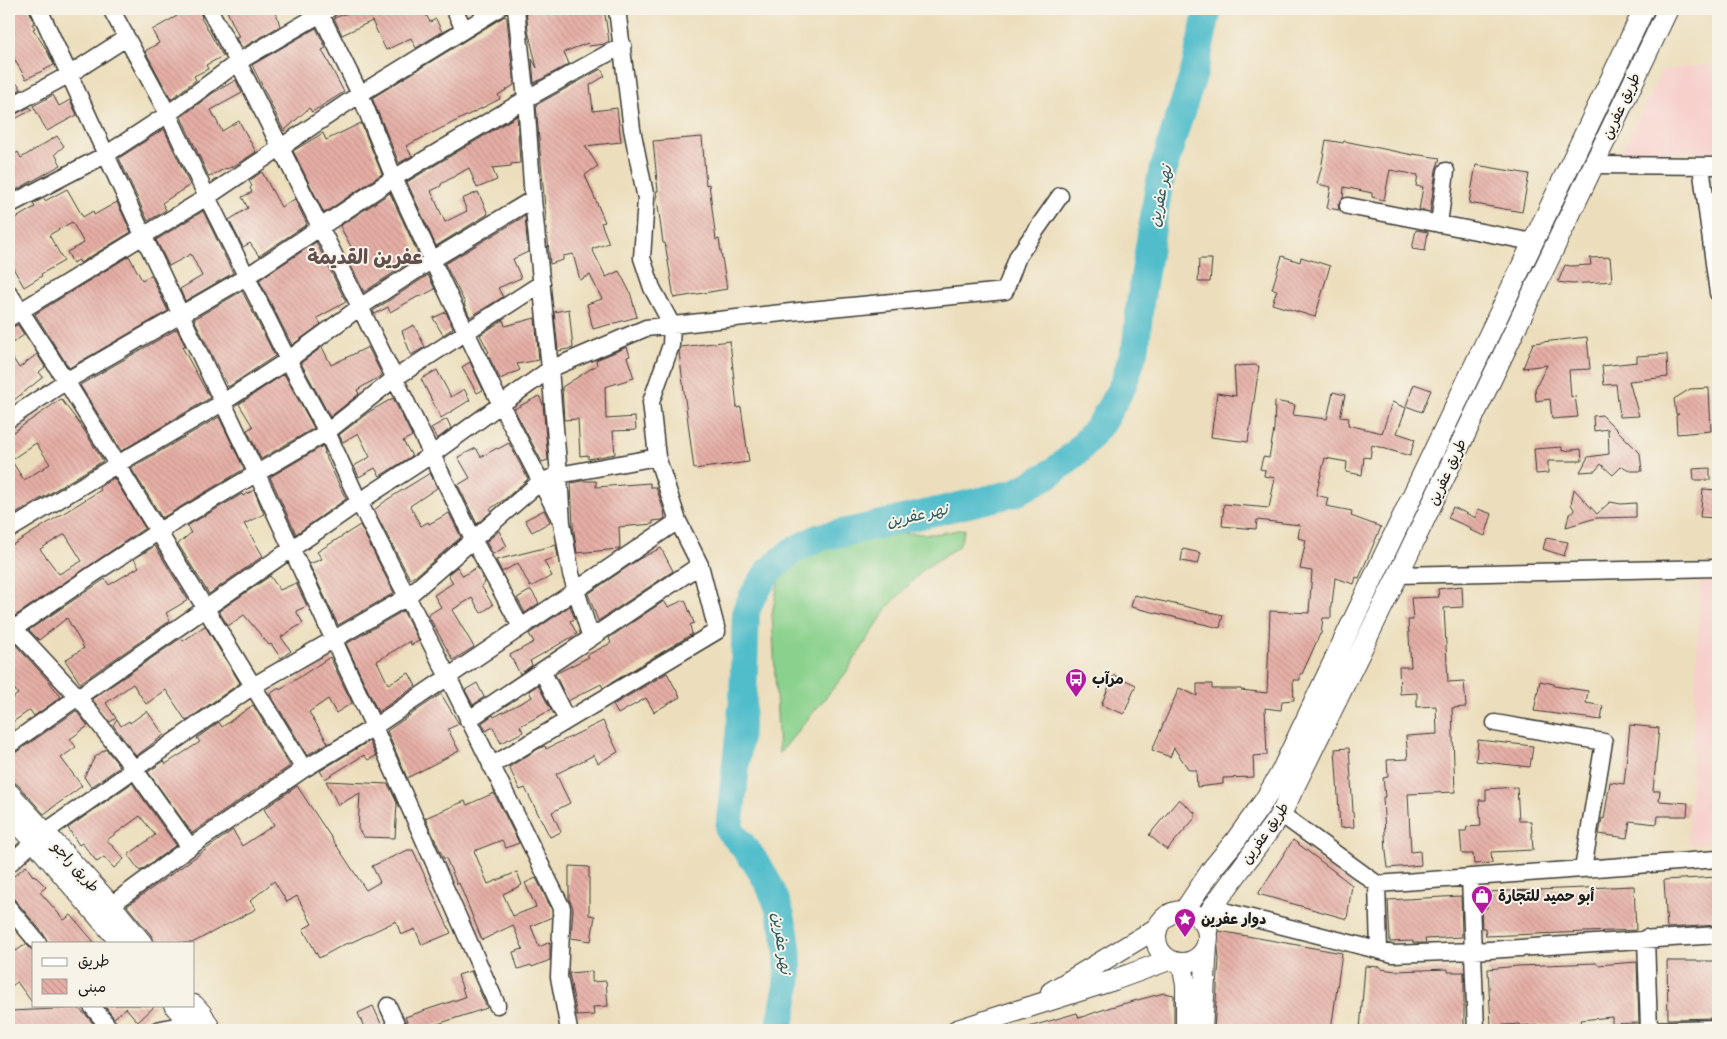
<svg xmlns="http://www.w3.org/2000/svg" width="1727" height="1039" viewBox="0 0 1727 1039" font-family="Sriracha,'Playpen Sans Arabic',sans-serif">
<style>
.built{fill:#f7d0cc}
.grass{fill:#89d18c;stroke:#527654}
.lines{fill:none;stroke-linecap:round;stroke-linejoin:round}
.river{stroke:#51bdcb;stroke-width:28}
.building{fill:url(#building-back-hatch);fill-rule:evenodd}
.minor-casing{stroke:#3b3934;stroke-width:19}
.major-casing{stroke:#3b3934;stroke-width:22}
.minor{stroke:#fff;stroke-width:16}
.major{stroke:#fff;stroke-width:20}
.labels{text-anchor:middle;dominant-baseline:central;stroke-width:4;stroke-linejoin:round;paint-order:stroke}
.street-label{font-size:15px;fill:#1c1c1c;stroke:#f7f3e8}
.poi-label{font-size:15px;font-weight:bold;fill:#1c1c1c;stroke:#f7f3e8;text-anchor:start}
.water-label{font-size:16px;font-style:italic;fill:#315c62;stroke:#f7f3e8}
.district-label{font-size:20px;font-weight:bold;fill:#624f4c;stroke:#f7f3e8}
</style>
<defs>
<pattern id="building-back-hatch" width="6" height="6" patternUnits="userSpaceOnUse" patternTransform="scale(1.25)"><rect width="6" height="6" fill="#e5aea5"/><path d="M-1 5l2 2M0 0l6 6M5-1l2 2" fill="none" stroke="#c4958d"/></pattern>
</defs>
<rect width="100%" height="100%" fill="#f7f3e8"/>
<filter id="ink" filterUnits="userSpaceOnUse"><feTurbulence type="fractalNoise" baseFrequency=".02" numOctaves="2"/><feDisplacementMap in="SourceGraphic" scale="10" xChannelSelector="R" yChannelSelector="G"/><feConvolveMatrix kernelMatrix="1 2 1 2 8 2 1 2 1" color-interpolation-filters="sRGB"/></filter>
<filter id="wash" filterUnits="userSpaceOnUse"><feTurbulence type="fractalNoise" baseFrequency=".0096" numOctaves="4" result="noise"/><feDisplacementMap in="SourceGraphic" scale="20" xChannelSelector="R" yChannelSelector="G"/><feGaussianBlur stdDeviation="1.12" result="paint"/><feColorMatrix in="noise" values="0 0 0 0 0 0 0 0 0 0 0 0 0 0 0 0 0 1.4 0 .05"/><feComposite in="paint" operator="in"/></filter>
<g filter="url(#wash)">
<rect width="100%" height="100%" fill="#ecdebc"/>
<path class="built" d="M1718,63V152L1624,153L1622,150L1662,70Z
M1718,581V843L1688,844L1700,582Z"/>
<path class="grass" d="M965,529L959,546L924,569L888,607L845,674L779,754L772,614L779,578L806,548L897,533L934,534Z"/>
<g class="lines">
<path class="river" d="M778,1030C801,953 785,888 729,830L743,699L746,611L752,597L768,572L791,552L820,537L852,531L1015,493L1048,475L1063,464L1078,451L1102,422L1123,385L1136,345L1140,303L1159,185L1176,127L1194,73L1208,9"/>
</g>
<g id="blocks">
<path class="building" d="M9,9H29L34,23L32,24L35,28L33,29L46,49L54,65L26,79L9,50Z
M173,9H199L202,18H201L223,56L206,65L208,69L194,76L196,80L171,99L145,51L159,43L152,30L177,16Z
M226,9H275L280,26L244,47H241L236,38L239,37Z
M358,9H423L430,22L436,19L442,32L416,48L411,38L386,50L372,21L342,35L334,18Z
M526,9H604L609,41L604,44L589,46L588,43L564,52L569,64L534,83L532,59L537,68L528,30Z
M505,16L507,19L514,85L498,95L500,99L406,146L412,156L399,163L372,98Z
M316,28L326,48L322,50L344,92L312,112L309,108L284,131L252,65Z
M601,69L605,76L590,85L593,111L617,108L621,142L585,146L598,166L585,175L605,222L601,223L609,243L592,249L606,277L619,271L630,292L637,317L593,329L587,304L602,299L590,275L580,280L573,254L563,256V260L550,264L536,105Z
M236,80L242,93L211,110L222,131L239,121L256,152L239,163L227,169L226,168L209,177L181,117L213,93Z
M18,84L21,89L9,96V88Z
M53,95L59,106L70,100L77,115L47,131L33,106Z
M30,107L32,110L9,122V117Z
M517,116L520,163L511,164V166L492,168L497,180L477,188L469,168L441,184V186L431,191L445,222L467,211L462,199L478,192L488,214L436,246L407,182Z
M361,123L382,174L324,213L293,151L323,133L326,140Z
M164,129L190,185L162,203L166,210L148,221L119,158Z
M57,136L64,146L55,154L61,165L9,194V158L18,152L21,158Z
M702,137L706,185L709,184L716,240L719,239L727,289L674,298L665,243H663L656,191H658L653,141Z
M1326,140L1343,143L1344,141L1413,155V154L1440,158L1436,170L1430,212L1419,210L1423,187L1416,186L1418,175L1390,170L1384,200L1372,197V193L1344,187L1343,198L1338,204L1339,210L1327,208L1331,187L1317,184L1321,169Z
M1476,165L1529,174L1522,212L1469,203Z
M262,172L281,207L295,199L307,224L259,256L250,243L243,247L229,220L248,208L242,197L252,192L250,188L252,186L249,181Z
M67,189L83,217L93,211L94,215L117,202L131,232L80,263L79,260L73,263L67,252L84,243L72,222L49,235L64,261L41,274L42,276L24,287L9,261V222L35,207L33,204L44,198L45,201Z
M390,193L419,256L364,292L350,264L358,260L340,226Z
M203,211L233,273L185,301L180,289L202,276L191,254L169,266L156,240Z
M525,216L528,252L513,259L521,278L498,288L503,297L470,317L464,304L465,303L445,264Z
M1416,230L1428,232L1425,251L1412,249Z
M316,242L346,302L317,318L321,324L292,345L259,280Z
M129,256L142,280L151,275L168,311L69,368L35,314Z
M1282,256L1300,262L1301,257L1330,266L1315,317L1272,304L1277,290L1272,289Z
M1610,257L1612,281L1572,284L1558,282L1565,265L1571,266L1591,265L1590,258Z
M1199,259H1212L1210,282H1198Z
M428,275L435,289L420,297L419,296L390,312L388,307L375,314L373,311Z
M242,291L275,356L228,387L220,372L194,319Z
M569,309L573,348L558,351L554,312Z
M446,312L453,328L443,335L433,318Z
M535,318L539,360L517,364L520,370L500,379L487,353L489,352L480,335L503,320L505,326Z
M18,325L24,335L9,345V328Z
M414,325L425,347L411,355L402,331Z
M177,329L185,346L182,347L210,398L121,451L80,385Z
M1587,337L1590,369L1569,370L1571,397L1575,396L1578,417L1552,419L1550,399L1536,401L1535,389L1547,365L1523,368L1533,343Z
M730,341L737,408L741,407L749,462L694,469L679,352L681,347Z
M322,347L331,365L368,347L382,375L357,390L359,394L330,417L301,363Z
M627,347L630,356L627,357L634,378L605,387L606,419L635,417L636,430L613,431L615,454L588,459V455L580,456L578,419L564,420L562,387L597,365L596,360Z
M9,352L19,368L37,354L45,367L39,372L43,377L9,404Z
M1667,354L1668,377L1629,381L1639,416L1620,417L1616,384L1604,385L1602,366L1637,362V356Z
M470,362L483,390L477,393L462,367Z
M1256,365L1257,366H1259L1248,442L1211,437L1217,393L1236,396L1234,366Z
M437,370L451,397L464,389L470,400L441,418L421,379Z
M284,374L314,428L261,459L247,430L253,427L239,404Z
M1414,384L1431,390L1422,412L1406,406Z
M1709,388L1711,431L1677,434L1676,416L1679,414H1676L1674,399L1690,389Z
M1333,392L1345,395L1340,417L1349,418L1348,425L1382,433L1392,402L1406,408L1397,433L1415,439L1410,456L1372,445L1370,458L1364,457L1362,475L1346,472L1347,462L1325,458L1316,495L1328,498L1326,506L1352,511L1351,516L1381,527L1359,578L1356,577L1354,584L1335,578L1332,604L1331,603V618H1323L1321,634H1320L1302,674H1300V680H1293L1294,700L1282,701L1281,710L1265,708L1267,755L1253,756L1254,777L1223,778V784L1197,787L1196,770H1189L1174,748L1170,757L1152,750L1179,688L1197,696V684H1212V689H1241V690L1267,693L1270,611L1309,613L1312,571L1300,569L1306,540L1298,538L1300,525L1257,520L1256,529L1222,526L1224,504L1269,508L1275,478L1264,476L1265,470L1260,469L1263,457L1269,458L1274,429L1275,401L1295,405L1293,415L1327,419Z
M539,396L543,404L548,460L542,462L514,409Z
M393,398L412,436L403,441L412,456L380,476L375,468L359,477L354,466L370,457L358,433L343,442L339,435L369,412Z
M61,399L82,427L103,461L9,518V435ZM36,443L50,464L24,480L11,460Z
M1602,415L1640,453L1642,471H1631L1622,466L1613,475L1601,464L1595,471L1580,472L1588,457L1609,454L1608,429L1594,431L1593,416Z
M219,417L244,469L162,518L131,468Z
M447,419L451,428L437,439L431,428Z
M509,443L528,479L505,499L490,509L492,511L477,524L458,485L470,478L458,457L476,448L481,457L497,448L498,449Z
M323,446L325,452L324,453L346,499L296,534L270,477Z
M1562,447V451L1581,449L1582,461H1548V473L1536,474L1534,449Z
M1710,468V480H1694L1693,469Z
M430,473L437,488L410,506L421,526L428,522L429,524L449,513L461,537L417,575L410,579L374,510L388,499Z
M114,478L145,528L15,616L9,613V547L101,490L99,487ZM65,534L82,561L59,574L40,549Z
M582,481H596V487L650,483V487H656L664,511L665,518L662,520L653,521V524L619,527L620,548L618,549L577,553L573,525L571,483Z
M1574,489L1597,514L1610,502L1621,504L1636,503V517L1596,518L1566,527L1569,514L1575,511L1571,504Z
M1703,489L1718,490V518L1700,517Z
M254,490L264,514L244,524L263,556L209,594L178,544L191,533L187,526L242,494L243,496Z
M1453,507L1476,518L1478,509L1492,514L1485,536L1470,530L1471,528L1448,518Z
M544,510L550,522L532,532L525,520Z
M360,525L394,593L338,625L309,564L322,559L317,552Z
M499,531L507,546L493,554L486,542Z
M1546,538L1568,542L1564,556L1543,549Z
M556,545L558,557L544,561L552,576L530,587L518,563L502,572L496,560Z
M155,546L188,600L166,613L170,621L80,683L65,660L84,648L67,618L39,640L29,630L105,579L109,585L139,567L134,559Z
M661,548L673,571L598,621L588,594L639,559Z
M1183,549L1201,553L1198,564L1181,561Z
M457,567L463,576L477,567L485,583L481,586L493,605L481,613L472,598L452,610L474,647L453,660L428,615L441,607L434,595L453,583L448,574Z
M270,576L280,590L296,583L307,606L296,611L303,623L281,637L291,651L281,658L271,644L269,645L244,615L228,626L219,611Z
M1462,586L1463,607L1444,608L1448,682L1464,681L1466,707L1452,708L1455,792L1408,794L1411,852L1420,851L1421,865L1388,868L1386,852L1383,797H1385L1383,778L1388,777L1387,760L1408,759L1406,736L1437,734L1436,706L1417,707V693L1400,694L1399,667H1411L1408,620H1413L1411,598L1439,597L1438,589Z
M531,590L539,603L525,613L517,598Z
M1134,595L1223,615L1220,628L1131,607Z
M685,600L694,623L690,625L692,634L603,688L601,684L568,701L555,674L589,657L587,655L611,643L609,638L664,601L668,607Z
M570,606L575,619L570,621L577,634L530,661L532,665L520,674L510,655L534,642L529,634Z
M403,611L419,641L411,645L410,641L377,661L388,684L409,673L416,686L378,712L346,644Z
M205,626L240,683L186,721L166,690L146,704L133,684L106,703L116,718L110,722L92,699L181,638L183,641Z
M12,641L48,680L61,697L34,716L30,710L10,724L14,729L9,733V701L18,694L9,682V642Z
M330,657L352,703L336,713L328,699L309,712L328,743L307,755L270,694L279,688L280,690Z
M667,673L680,697L654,712L646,698L618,714L613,705Z
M1114,675L1136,685L1124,714L1101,705Z
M1540,681L1554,684V686L1588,691L1586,703L1603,706L1601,720L1534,711Z
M477,683L484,697L473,705L465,690Z
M538,685L551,710L520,726L523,732L501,743L493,727L486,731L482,723L493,715L494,717L532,697L529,691Z
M441,694L459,724L448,729L459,751L407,778L387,731Z
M253,705L290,766L192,833L148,772L164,761L166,764L200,742L197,738L219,722L222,727Z
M76,711L88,726L70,739L76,747L61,758L82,786L44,814L18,785L9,778V755L15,753Z
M147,711L164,735L136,756L113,725L117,719L121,726L129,721L130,723Z
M603,721L618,752L598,763L594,755L556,774L570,803L552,812L561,832L550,837L525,788L520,790L509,767L538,749L545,746L546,749Z
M1630,725L1659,728L1653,791H1660L1659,801L1688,803L1687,816H1658L1657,824L1630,821L1627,838L1599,834L1602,818L1604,819L1610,782L1624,784Z
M1478,740L1533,746L1530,767L1476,761Z
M369,741L376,756L368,760L364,755L325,779L320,771Z
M1349,748L1354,827L1340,828L1335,749Z
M106,749L120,767L91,787L84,777L95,757Z
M326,781L388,784L397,803L395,838L364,837L358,829L360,793L338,805Z
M132,783L176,845L140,871L128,855L155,835L140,816L107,840L124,859L114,868L104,857L97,862L82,843L79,845L68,828Z
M297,786L366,890L380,882L372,866L408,850H413L451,933L422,945L415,929L401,935L396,921L348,944L347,943L319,958L303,929L312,924L297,896L287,902L274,881L250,901L256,909L192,943H155L151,935L127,906L233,830L242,846L274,825L264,809Z
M1517,787L1519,821H1531L1533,850L1491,852L1492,863L1474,864L1473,854H1462L1460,831H1466L1467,827L1481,826L1479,800H1486V789Z
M494,793L519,843L506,848L502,840L474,851L488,884L517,872L522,885L503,894L513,916L536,907L525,883L536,878L552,910V917L531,926L539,947L550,942V960L532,967L531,965L518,969L513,952L523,949L513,925L482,940L459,883L457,884L446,858L444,859L425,818L465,801L467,805Z
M1179,799L1195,813V818L1167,850L1149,835Z
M1293,840L1352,885L1347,919L1258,894Z
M26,866L33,876L34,875L46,887L40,892L64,920L71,915L95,943H48L43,933L14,899L9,891V880Z
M569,866L589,867V915L595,916L591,941L571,938L573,908L569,899Z
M1718,877V925L1667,928L1664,880Z
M1634,886L1636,930L1486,936L1485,928H1482L1481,908H1487L1486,892Z
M1461,896L1462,937L1425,939L1426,943H1413V941L1390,942L1388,900Z
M1219,931L1342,953L1331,1030H1214L1219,959L1217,939Z
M9,940L16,951L26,944L34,952V1005L17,982L9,988Z
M1667,961H1718V1018L1668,1019Z
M1637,962L1639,1023L1612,1024V1017L1580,1020L1581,1023L1530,1026L1529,1025L1520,1026V1024L1491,1026L1488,969L1518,966L1597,963L1598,965Z
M1365,966L1381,967V969L1396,971L1448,969V972H1464V1030H1360Z
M471,971L487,1008L419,1030H410L405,1017L465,997L458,975Z
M592,971V982L606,981L608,1006L593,1007L594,1015L577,1016L569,973Z
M1164,993L1174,995V1028L1165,1030H1030L1029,1027L1077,1013L1079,1018L1111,1007Z
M104,1005H156L138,1022L126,1008L114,1018Z
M373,1006L384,1030H365L358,1013Z
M78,1008L88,1017L98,1030H11L10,1011Z"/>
</g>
</g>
<g filter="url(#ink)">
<use href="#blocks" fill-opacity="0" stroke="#3b3934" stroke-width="1"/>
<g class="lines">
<g class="minor-casing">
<path id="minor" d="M39,9L143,235L257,474L374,727L497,1005
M111,9L168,114L207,197L288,360L327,432L359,502L448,677L562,908L559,977L569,1030
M209,9L238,62L360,307L474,541L521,627
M318,9L360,94L394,178L432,260L501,405L559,517
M454,9L464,29
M516,9L526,99L533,199L550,369L559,475L562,523L571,574L591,638
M617,9L632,129L646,199L642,258L652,288L672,325L671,345L651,402L657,457L678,521L700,565
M9,107L70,74L126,38
M1594,165L1718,166
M1701,166L1718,293
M9,205L107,154L168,114L238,62L329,9
M1348,206L1532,242
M1439,224L1446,171
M9,293L66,381L304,769
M9,318L207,197L360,94L498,9
M9,419L66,381L246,277L394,178L526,99L623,45
M9,530L116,465L222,403L288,360L360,307L432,260L533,199
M1398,575L1718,568
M9,623L78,697L135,770L190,847
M9,632L92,575L159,531L327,432L395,378L542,283
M542,671L567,720
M468,720L700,565L717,631L491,766
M1495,723L1604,742L1583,869
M9,745L359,502L431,455L550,369L646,328L800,311L1005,291L1018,256L1060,196
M1281,814L1377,884L1718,859
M9,864L45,832L253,686L407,597L540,482L559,475L657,457
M1470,877L1476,1030
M1377,884L1379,950
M111,905L190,847L304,769L374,727L678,521
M9,908L38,943
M1212,908L1393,954L1473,951L1718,935
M1646,938L1649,1030
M91,1005L111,1030
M388,1006L399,1030
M157,1030L189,1023L197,1018
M1646,1030L1718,1028"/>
</g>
<g class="major-casing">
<path id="major" d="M9,793L111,905L142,943
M9,816L34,841L121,943
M1156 937a26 26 0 1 1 52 0a26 26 0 1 1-52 0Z
M1184,911L1212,869L1235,841L1264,801L1280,774L1644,9
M1204,922L1212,908L1281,814L1398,575L1668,9
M1182,964L1186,985V1030
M1051,992L1157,928
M174,1005L189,1023L193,1030
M194,1005L202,1014L211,1030
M957,1030L1114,980L1169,960
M1202,1030L1207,945"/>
</g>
<use href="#minor" class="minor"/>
<use href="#major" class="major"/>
</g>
</g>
<defs>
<g id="bus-pin" transform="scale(1.125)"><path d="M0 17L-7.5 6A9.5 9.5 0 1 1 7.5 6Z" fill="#b5179e" stroke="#f7f3e8"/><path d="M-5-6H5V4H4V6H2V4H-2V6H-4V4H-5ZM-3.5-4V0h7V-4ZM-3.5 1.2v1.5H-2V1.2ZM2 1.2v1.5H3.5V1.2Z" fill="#fff"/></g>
<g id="shop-pin" transform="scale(1.125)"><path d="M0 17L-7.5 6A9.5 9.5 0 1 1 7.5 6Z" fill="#b5179e" stroke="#f7f3e8"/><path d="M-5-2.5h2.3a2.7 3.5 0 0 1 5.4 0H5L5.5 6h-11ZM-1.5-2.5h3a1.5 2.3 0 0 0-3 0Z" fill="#fff"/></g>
<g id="sight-pin" transform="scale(1.125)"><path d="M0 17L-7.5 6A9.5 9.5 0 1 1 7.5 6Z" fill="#b5179e" stroke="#f7f3e8"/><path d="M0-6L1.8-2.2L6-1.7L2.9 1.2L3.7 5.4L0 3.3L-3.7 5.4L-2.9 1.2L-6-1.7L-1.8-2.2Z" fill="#fff"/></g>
</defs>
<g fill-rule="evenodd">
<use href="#bus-pin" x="1076" y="679"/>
<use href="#shop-pin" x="1482" y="896"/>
<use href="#sight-pin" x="1185" y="919"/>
</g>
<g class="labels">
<g class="street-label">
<text transform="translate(1621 106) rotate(-65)">طريق عفرين</text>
<text transform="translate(1447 472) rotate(-65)">طريق عفرين</text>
<text transform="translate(1265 833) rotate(-55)">طريق عفرين</text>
<text transform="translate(76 867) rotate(48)">طريق راجو</text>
</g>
<g class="poi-label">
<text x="1092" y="679">مرآب</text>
<text x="1498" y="896">أبو حميد للتجارة</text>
<text x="1201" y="919">دوار عفرين</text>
</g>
<g class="water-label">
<text transform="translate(1160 196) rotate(-78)">نهر عفرين</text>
<text transform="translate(917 515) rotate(-12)">نهر عفرين</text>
<text transform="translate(782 943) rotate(82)">نهر عفرين</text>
</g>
<g class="district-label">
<text x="365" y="257">عفرين القديمة</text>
</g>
</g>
<rect width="1727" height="1039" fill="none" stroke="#f7f3e8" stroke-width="30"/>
<rect x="32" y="942" width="162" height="65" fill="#f7f3e8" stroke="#9f9d96"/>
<rect x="42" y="958" width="25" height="8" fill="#ffffff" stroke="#9f9d96"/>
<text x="78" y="966" font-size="15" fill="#1c1c1c">طريق</text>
<rect x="42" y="979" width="25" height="15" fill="url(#building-back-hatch)" stroke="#9f9d96"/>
<text x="78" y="992" font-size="15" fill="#1c1c1c">مبنى</text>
</svg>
